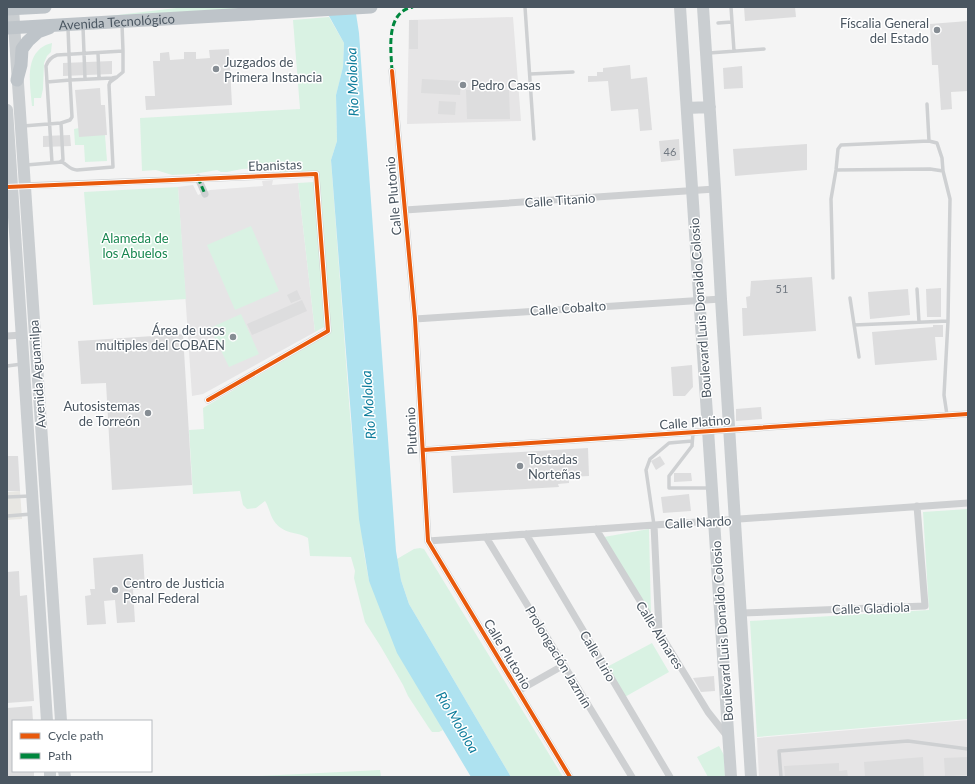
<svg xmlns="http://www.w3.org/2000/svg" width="975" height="784" viewBox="0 0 975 784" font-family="Lato,sans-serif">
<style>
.commercial{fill:#e8e7e3}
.education{fill:#e6e5e6}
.green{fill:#d9f2e3}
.water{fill:#aee2f0}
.building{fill:#ddddde}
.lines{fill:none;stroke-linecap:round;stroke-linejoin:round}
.lane{stroke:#ced0d2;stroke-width:3.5}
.street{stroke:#ced0d2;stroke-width:7}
.primary{stroke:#caced1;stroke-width:12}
.highway{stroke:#bec4c9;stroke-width:13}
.quiet{stroke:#00873e;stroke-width:3;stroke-dasharray:6 3;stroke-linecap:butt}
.cycleway-casing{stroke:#fff;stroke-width:6}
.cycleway{stroke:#e8590c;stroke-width:4}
.poi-dot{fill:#868d94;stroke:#fff;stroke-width:1.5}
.labels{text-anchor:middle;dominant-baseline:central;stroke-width:3;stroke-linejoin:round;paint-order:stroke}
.number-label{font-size:11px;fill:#707881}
.street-label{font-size:13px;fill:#4a5661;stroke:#fff}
.poi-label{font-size:13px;fill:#4a5661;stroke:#fff;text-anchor:start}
.park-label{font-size:13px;fill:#17864f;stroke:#fff}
.water-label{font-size:14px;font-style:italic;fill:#0c7c9b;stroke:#fff}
</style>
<rect width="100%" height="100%" fill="#f4f4f4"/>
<path class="commercial" d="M20,491L22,519L7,520V492Z"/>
<path class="education" d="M513,17L521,121L407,124L409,20Z
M273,180L272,185L298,183L315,332L203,394L192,396L178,187L193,185L198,195L210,190L263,186L262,181Z
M968,720V777H759L757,738Z"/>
<path class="green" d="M185,7H279L92,18Z
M329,17L344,43L343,67L336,95L337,141L331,160L350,415L364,553L369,581L443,730L439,732H432L429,728L408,696L403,685L381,647L365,622L354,578L355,571L351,557L310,556L308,538C296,531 284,535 274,521C270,515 269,507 265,501L256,508L247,509L243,505L240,491L193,494L189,430L204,429L203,408L329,334L316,175L293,174L259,168L242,169L227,172H221L217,170L194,174L172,175L156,170L142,171L140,118L300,109L293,20Z
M52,43L51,52L47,56L44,63L43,89L41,98H34V106H32C30,84 23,50 52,43Z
M79,128L105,135L107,161L85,162L84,145H75L74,129Z
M314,182L326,326L315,332L298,183Z
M178,187L186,299L93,305L84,192Z
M251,226L279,291L235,310L207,245Z
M241,314L259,354L229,367L210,328Z
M968,509V719L757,737L750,621L929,610L923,512Z
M649,529L651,615L604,537Z
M420,548L424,549L563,777H511L409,604L401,580L397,559L414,549Z
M652,643L669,672L623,698L605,668Z
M719,746L724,755L725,777H708L697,757Z
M380,770L381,777H239Z"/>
<path class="water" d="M324,7H355L359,33L396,551L401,580L409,604L511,777H471L397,653L369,581L359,519L331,160L337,141L336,95L343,67L344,43Z"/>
<path class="building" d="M744,7H795L796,17L745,21Z
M409,20H418V49H409Z
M968,21V91L951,92L952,109L941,110L938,65H932L930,24Z
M229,49L232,105L146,110L145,96H155L153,61H160V53L169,52L170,60L184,59V52H196V59L210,58L209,50Z
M112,61V74L63,76V63Z
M630,65L631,79L647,77L652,130L640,131L638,109L611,111L608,81L588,82V76H597V72H603V68Z
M742,66L743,88L724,89L723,68Z
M422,79L461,81L460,95L421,93Z
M100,88L101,105H105L107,135L79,137L75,90Z
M466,90H509L510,119H467Z
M439,101L456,102L455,115L438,114Z
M70,135L71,146L43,147V136Z
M679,139L680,160L661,162L659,141Z
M807,144V170L735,176L733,149Z
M812,277L816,331L743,336L742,308H747L746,297L750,296L751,281Z
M941,288V317H927L926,289Z
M908,289L910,315L870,319L868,292Z
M297,290L301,299L291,303L287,295Z
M302,300L307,311L252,335L247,324Z
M933,325H943V337H935L937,360L875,365L872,332L933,327Z
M183,334L192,485L112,490L106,383L81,384L78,341Z
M692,365L693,387L685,396H673L671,367Z
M761,407L762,419L736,421V409Z
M588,448L589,476L569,477V483L558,484L559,487L453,493L451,456Z
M7,456H18L20,491H7Z
M660,456L665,464L656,470L651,461Z
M674,473H691L692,481L674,482Z
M689,494L691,511L663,513L661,497Z
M143,554L145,589L133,590L135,622L117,623L115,600L104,601L106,624L87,625L85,596L91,595L90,589H95L93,558Z
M19,571L20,596L27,595L34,701L7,703V572Z
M714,676L715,691L701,692L693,678Z
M32,706L33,721H13V771H34V777H7V708Z
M923,757L924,777H865L864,762Z
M968,757V775L945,776L944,758Z
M839,763V771L847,770L848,777H785L784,766Z"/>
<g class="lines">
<path class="lane" d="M525,7L534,139
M731,7L734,51
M718,23L732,22
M83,27L85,79
M68,28L70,80L112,78L117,77L123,72V51
M98,53L99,78
M709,53L764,49
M530,74L573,72
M47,82L70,80L72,117L70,120L61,123
M927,104L929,141
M23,126L61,123L63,160L60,162
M52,163L46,66C48,60 51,57 57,55L123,51L122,24
M26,165L62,162C68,165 70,170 77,170L113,167L109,85L110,82L117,77
M836,170L930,169L943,171L950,199L948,321L944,395L947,415
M833,278L831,199L836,170L838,149L841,145L929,141L937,143L942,158L943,171
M917,289L919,322
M850,298L859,357
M854,325L948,321
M7,366L22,364
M693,433L692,446L669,476V488H710
M7,497L31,496
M7,516L32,514
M654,525L646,470L650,459L669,443L692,441
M781,777L779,751L908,741L968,749"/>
<path class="street" d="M392,71L415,319L428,541L570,777
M198,178L205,194
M22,186L316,174L328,331L208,400
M405,210L715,189
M415,319L721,299
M7,336L22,335
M423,450L968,414
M654,525L659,632
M596,529L708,712L727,736
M526,534L670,777
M486,537L632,777
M428,541L968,503
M742,613L925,606L917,506
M518,691L564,665"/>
<path class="primary" d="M680,7L731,777
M703,7L715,189L721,299L751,777
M13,9L61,721
M687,108L710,107
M7,110L47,721
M50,771V777
M64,771L65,777"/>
<g class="highway">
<path d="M7,9L45,7"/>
<path id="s1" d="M7,28L371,7"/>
<path d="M17,80L21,65L22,49L28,41L38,32L49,28"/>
</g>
<path class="quiet" d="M392,71C391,50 385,12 413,7
M198,178L205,194"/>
<g class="cycleway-casing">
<path id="cycleway" d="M392,71L415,319L428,541L570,777
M7,187L316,174L328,331L208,400
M423,450L968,414"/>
</g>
<use href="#cycleway" class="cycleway"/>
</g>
<g class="poi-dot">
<circle cx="937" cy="30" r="4"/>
<circle cx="216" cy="69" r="4"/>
<circle cx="463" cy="85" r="4"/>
<circle cx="233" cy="337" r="4"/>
<circle cx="148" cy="413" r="4"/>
<circle cx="520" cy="466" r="4"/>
<circle cx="115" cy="590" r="4"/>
</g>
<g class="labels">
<g class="number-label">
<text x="670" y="151">46</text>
<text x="782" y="288">51</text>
</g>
<g class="street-label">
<text stroke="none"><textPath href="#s1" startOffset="110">Avenida Tecnológico</textPath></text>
<text transform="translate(275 165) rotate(-2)">Ebanistas</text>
<text transform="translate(393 196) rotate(-95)">Calle Plutonio</text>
<text transform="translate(560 200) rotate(-4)">Calle Titanio</text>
<text transform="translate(568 308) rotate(-4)">Calle Cobalto</text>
<text transform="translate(700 308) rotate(-94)">Boulevard Luis Donaldo Colosio</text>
<text transform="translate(37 374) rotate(-94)">Avenida Aguamilpa</text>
<text transform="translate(695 422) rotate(-4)">Calle Platino</text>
<text transform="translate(411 431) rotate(-93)">Plutonio</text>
<text transform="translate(698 522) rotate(-3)">Calle Nardo</text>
<text transform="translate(871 608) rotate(-2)">Calle Gladiola</text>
<text transform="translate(722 631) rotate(-94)">Boulevard Luis Donaldo Colosio</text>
<text transform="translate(660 635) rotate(58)">Calle Almares</text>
<text transform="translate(508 654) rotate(59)">Calle Plutonio</text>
<text transform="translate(598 656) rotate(59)">Calle Lirio</text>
<text transform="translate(559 657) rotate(59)">Prolongación Jazmín</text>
</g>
<g class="poi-label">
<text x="929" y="23" text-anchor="end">Físcalia General<tspan x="929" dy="15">del Estado</tspan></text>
<text x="224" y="62">Juzgados de<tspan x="224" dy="15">Primera Instancia</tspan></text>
<text x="471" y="85">Pedro Casas</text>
<text x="225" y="330" text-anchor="end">Área de usos<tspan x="225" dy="15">multiples del COBAEN</tspan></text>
<text x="140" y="406" text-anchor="end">Autosistemas<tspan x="140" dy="15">de Torreón</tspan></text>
<text x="528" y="459">Tostadas<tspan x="528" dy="15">Norteñas</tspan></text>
<text x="123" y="583">Centro de Justicia<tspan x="123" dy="15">Penal Federal</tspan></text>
</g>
<g class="park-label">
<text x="135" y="238">Alameda de<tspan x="135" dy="15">los Abuelos</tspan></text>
</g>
<g class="water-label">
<text transform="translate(352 82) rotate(-92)">Río Mololoa</text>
<text transform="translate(368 405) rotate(-94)">Río Mololoa</text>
<text transform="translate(458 722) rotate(59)">Río Mololoa</text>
</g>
</g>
<rect width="975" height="784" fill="none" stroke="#4a5661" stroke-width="16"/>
<rect x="12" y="720" width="140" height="52" fill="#ffffff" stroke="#b7bbc0"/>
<rect x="20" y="733" width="20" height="6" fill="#e8590c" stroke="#b7bbc0"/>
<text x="48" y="740" font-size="12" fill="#4a5661">Cycle path</text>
<rect x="20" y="753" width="20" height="6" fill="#00873e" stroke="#b7bbc0"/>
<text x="48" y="760" font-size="12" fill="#4a5661">Path</text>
</svg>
